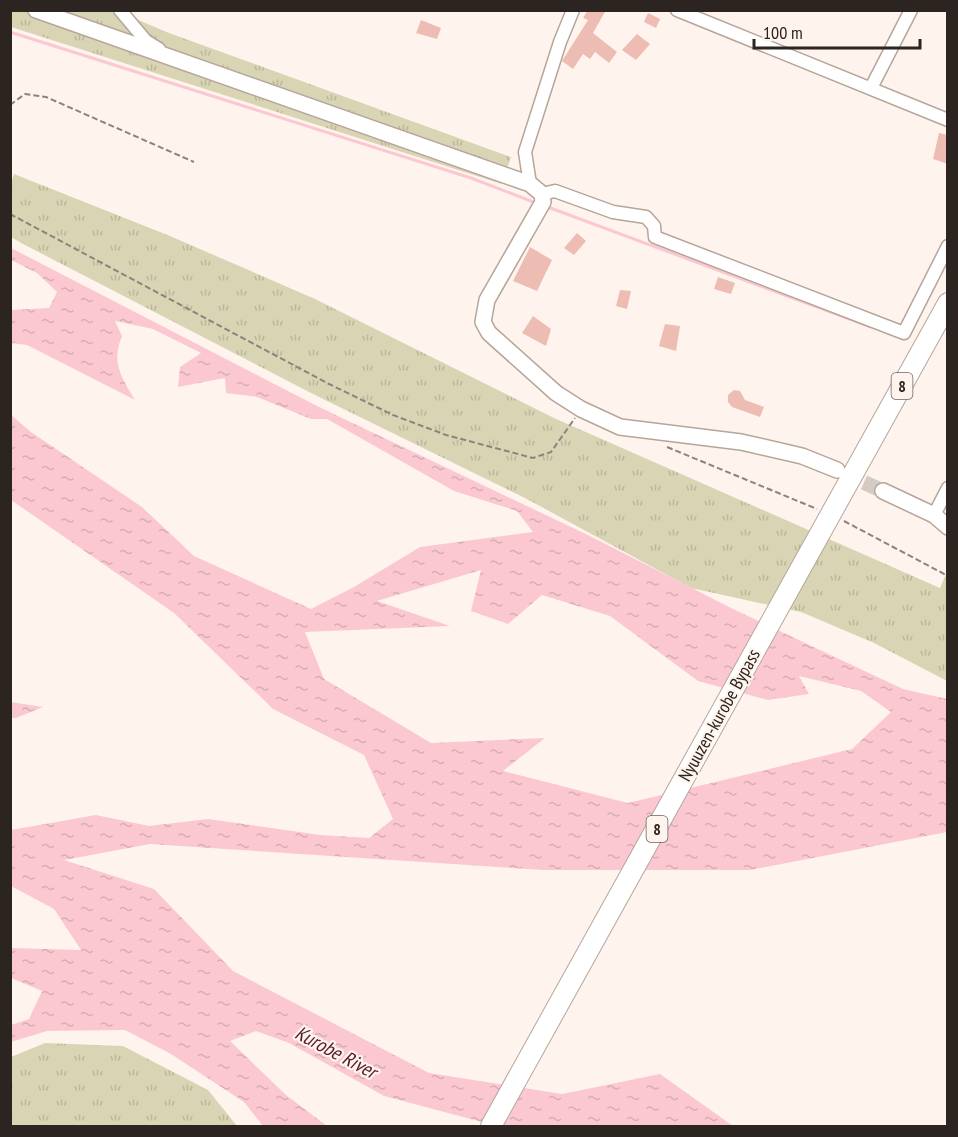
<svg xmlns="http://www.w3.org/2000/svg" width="958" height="1137" viewBox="0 0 958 1137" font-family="'PT Sans Narrow',sans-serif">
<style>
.grass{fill:url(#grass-tufts)}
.water{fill:url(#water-ripples);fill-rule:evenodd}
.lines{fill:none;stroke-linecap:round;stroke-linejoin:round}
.stream{stroke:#fbc8d1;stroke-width:3}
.building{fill:#edbcb3}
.tertiary-tunnel{stroke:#d5cac4;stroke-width:15;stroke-dasharray:15 8;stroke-linecap:butt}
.minor-casing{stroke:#b6a59a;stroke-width:15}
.tertiary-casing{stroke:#b6a59a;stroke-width:18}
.trunk-casing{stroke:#b6a59a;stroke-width:22}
.path{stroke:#8c837e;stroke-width:2;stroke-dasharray:6 3;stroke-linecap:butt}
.minor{stroke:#fff;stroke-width:12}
.tertiary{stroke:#fff;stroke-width:15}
.trunk{stroke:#fff;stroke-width:20}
.labels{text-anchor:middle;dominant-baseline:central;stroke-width:4.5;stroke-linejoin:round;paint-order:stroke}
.shield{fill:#fff4ed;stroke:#6b625e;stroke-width:1.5}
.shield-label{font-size:16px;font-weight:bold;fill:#2b2420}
.street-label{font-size:18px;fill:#2b2420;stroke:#fff4ed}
.water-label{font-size:20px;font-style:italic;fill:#541a2a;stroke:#fff4ed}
</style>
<defs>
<pattern id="grass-tufts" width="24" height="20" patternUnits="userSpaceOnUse" patternTransform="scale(1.5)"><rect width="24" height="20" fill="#d9d5b4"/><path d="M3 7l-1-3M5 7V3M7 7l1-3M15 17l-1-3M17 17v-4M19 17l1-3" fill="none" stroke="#bab79a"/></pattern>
<pattern id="water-ripples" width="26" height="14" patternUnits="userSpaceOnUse" patternTransform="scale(1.5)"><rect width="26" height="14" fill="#fbc8d1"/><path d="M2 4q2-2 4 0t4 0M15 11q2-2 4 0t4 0" fill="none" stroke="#d7acb3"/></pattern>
</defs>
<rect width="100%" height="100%" fill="#fff4ed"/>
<path class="grass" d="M11,11H117L169,33L511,157L502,184L11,27Z
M14,174L170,236L315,299L554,418L940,588L947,572V681L874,643L801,612L691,588L525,498L313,394L23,244L11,237L10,187Z
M45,1043L123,1046L208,1090L237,1126H11V1057Z"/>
<path class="water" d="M11,248L319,407L590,536L733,609L903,689L947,699V832L750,870H543L150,844L64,860L154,889L233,971L429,1073L562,1094L660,1074L733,1126H497L384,1096L289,1043L256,1031L230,1041L286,1095L327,1126H263L244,1102L171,1054L125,1030L47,1031L11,1042V1025L29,1019L42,991L11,978V948L81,950L54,909L11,886V830L96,815L149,826L208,819L320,835L369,838L393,819L364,755L273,709L174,613L11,500V415L31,432L142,507L194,556L311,609L354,587L420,547L533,532L517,511L454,491L327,419H311L257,397L226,393L225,378L178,387L180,367L201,353L153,329L115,321L122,336C111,362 121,377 135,400L27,345L11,343V310L49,308L57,292L37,273L11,260ZM481,570L471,611L508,624L542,595L610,616L698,681L768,700L809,694L799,676L861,691L891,712L852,749L628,803L503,771L545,738L431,743L324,679L305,632L450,626L377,601Z
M10,702H11L43,707L16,718H11Z"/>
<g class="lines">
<path class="stream" d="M10,32L471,178L536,203
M545,206L871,327"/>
</g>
<path class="building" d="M588,10H606L593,33L617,52L609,63L595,52L590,59L583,54L573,69L562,61L588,20L583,18Z
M648,13L660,19L656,28L644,22Z
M421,20L441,28L437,39L416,33Z
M637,34L650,44L636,60L622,50Z
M939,133L948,135V164L933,159Z
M577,233L586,241L574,255L564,248Z
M530,247L552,260L537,291L513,281Z
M718,277L735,283L731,294L714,289Z
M620,290L631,291L627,309L616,306Z
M533,316L551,329L546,346L522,333Z
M665,324L680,326L676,351L659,346Z
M734,390L740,391L745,400L764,407L760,417L732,407L728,402V395Z"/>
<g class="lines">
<path class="tertiary-tunnel" d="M843,473L883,491"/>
<g class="minor-casing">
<path id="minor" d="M120,10L146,41L159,49
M677,10L948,120
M871,88L911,10
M530,184L525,152L560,42L573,10
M542,194L555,191L613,212L646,217L654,226L655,237L904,333L948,246
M934,515L948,488"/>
</g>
<g class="tertiary-casing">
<path id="tertiary" d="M36,10L530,184L542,194L543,202L487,300L483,322L489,333L556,393L581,409L620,427L741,442L802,456L837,470
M883,491L934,515L948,527"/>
</g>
<g class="trunk-casing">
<path id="trunk" d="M491,1126L948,303"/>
</g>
<path class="path" d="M10,105L25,94L46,97L194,162
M10,214L329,384L393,415L446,435L533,458L551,452L575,418
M667,447L817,509
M844,521L948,576"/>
<use href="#minor" class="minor"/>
<use href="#tertiary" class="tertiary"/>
<use href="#trunk" class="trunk"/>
</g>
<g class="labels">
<g class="shield">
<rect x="891.5" y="373" width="21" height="26" rx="4.5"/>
<rect x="646.5" y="816" width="21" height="26" rx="4.5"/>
</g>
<g class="shield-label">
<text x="902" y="386">8</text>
<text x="657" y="829">8</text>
</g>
<g class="street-label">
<text transform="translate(719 715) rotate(-61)">Nyuuzen-kurobe Bypass</text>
</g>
<g class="water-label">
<text transform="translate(336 1052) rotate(28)">Kurobe River</text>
</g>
</g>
<rect width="958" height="1137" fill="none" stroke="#2b2420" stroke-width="24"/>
<path d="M754 39v9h166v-9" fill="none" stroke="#2b2420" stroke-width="3"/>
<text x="763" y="39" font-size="18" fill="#2b2420" stroke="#fff4ed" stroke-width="4.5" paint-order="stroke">100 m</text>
</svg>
